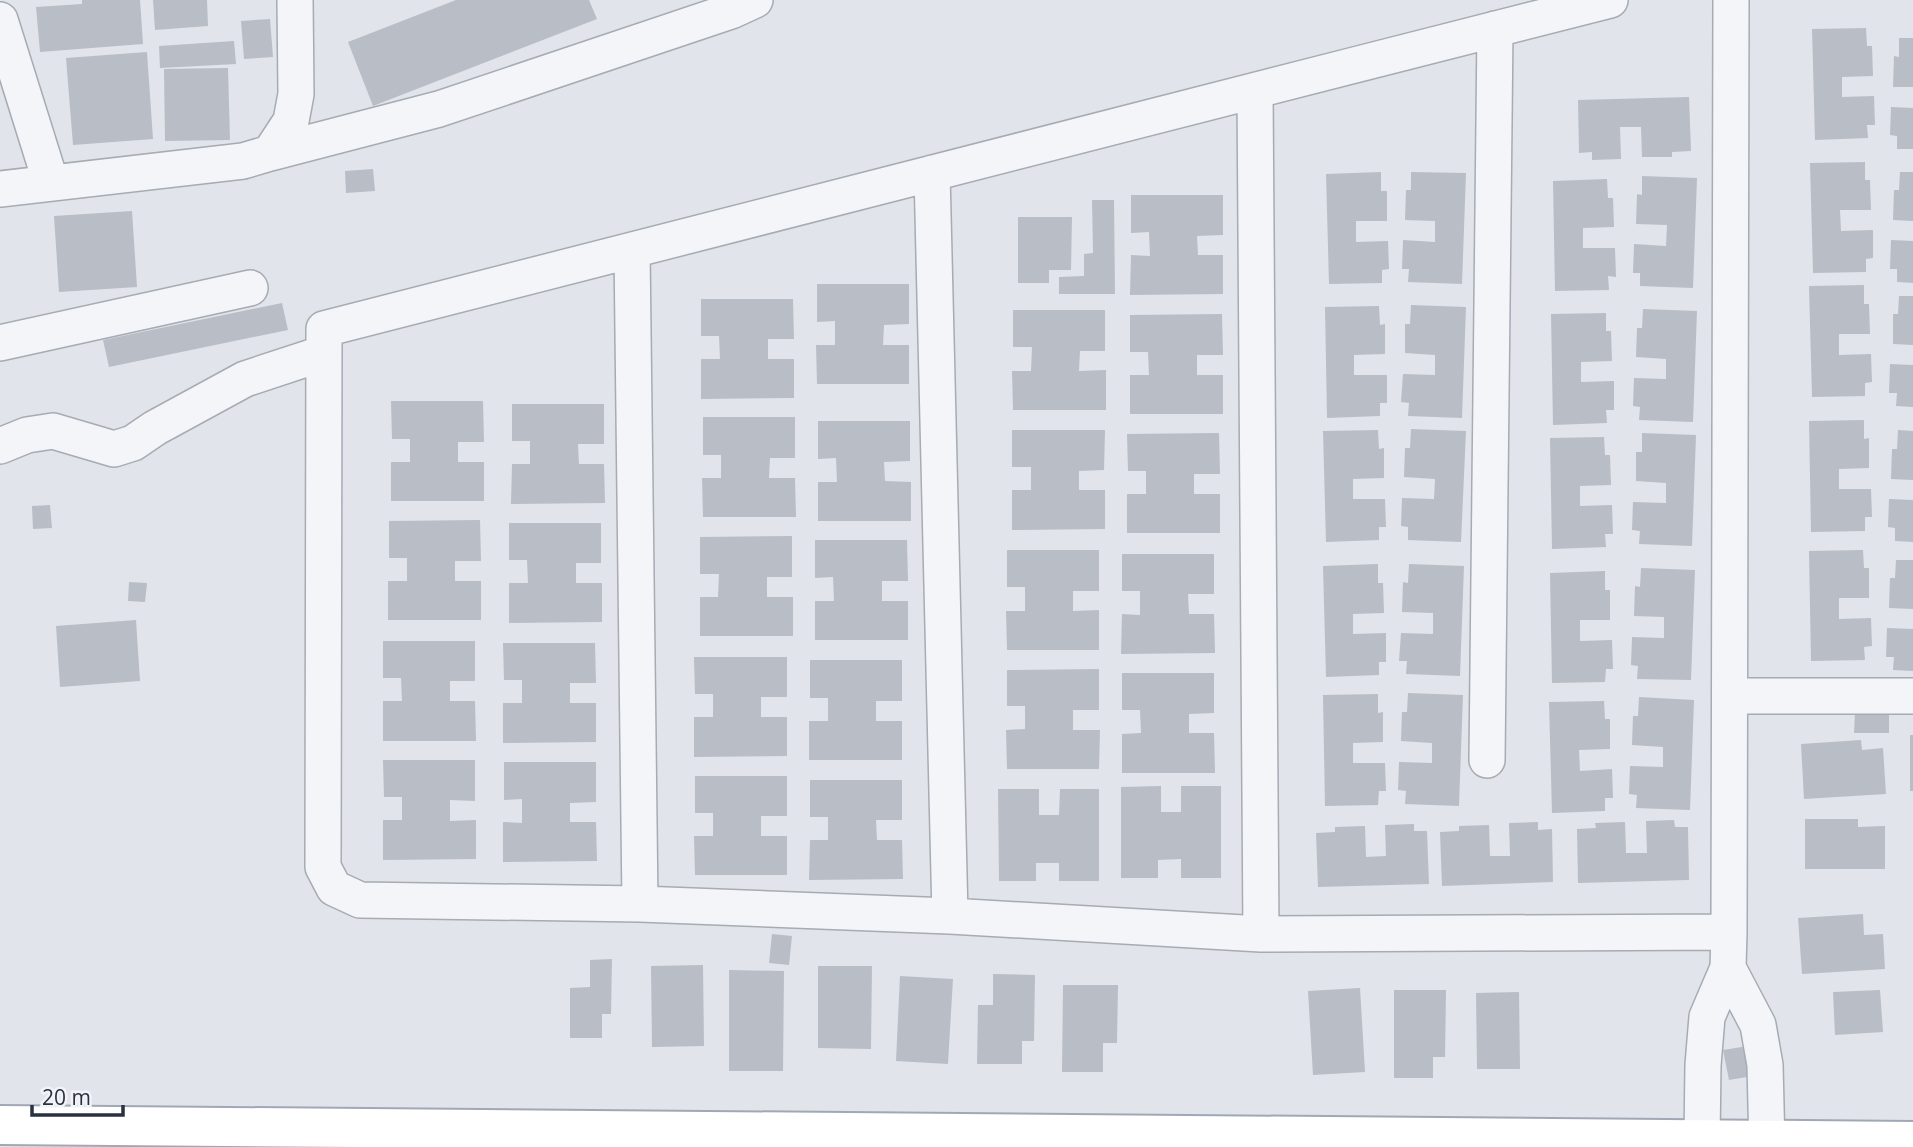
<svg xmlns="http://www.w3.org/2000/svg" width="1913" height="1147" viewBox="0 0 1913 1147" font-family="'Open Sans',sans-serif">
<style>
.building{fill:#b9bdc6}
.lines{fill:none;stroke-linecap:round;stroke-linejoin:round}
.minor-casing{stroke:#a6abb4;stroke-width:38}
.major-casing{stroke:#a1a8b5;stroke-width:42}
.minor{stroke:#f4f5f8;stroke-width:35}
.major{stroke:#fff;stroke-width:38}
</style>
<rect width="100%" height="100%" fill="#e1e4ea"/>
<path class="building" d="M82,0H140L143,44L40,52L36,7L82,4Z
M153,0H207L208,26L155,30Z
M456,0H589L597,19L373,106L348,42Z
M270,19L273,57L244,59L241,21Z
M1866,28L1867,46H1872L1873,76L1842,77V97L1874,96L1875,125H1867L1868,138L1815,140L1812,29Z
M1899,38H1913V87H1893L1894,56L1899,57Z
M234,41L236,64L160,68L159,46Z
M147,52L153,139L73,145L66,58Z
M228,68L230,140L165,141L164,69Z
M1689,97L1691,151L1672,152V157H1642L1641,127H1620L1621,159L1592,160V152L1579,153L1578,100Z
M1891,107L1913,108V149H1897V136L1890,135Z
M1865,162V180H1870L1871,210H1840L1841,231L1873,230V258L1866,259V272L1813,273L1810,163Z
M373,169L375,191L346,193L345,171Z
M1381,172V191H1387V221H1356V242L1388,241L1389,269L1382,270V283L1329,284L1326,174Z
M1411,172L1466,173L1462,284L1408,282L1409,269H1402L1403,240L1435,242V221L1405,220L1406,190H1411Z
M1900,172H1913V221L1893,220L1894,190H1899Z
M1642,176L1697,178L1693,288L1640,286V273H1633L1634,244L1666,246L1667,225L1636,224L1637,194L1642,195Z
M1607,179L1608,198H1613L1614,227L1583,228V248H1615L1616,277L1608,276L1609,290L1555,291L1553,181Z
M1131,195H1223V235L1197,236L1198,255H1223V294L1130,295L1131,255L1150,256L1149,232L1131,233Z
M1092,200H1114L1115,294H1059V277L1084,276V254L1093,253Z
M132,211L137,287L59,292L54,216Z
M1018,217H1072L1071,270H1049V283H1018Z
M1891,240L1913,241V283L1897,282V269H1890Z
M817,284H909V324L884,325L883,345H909V384H817L816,345H835V321L817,322Z
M1864,285V304H1869L1870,334H1839V355L1871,354L1872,382L1865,383V396L1812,397L1809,286Z
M1899,296H1913V345L1893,344V314H1898Z
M701,299H793L794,339H768V359H794V398L701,399V359H720L719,336H701Z
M282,303L288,330L109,367L103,340Z
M1411,305L1466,307L1462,418L1408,416L1409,403L1401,402L1403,374L1435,375V355L1405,353V324H1410Z
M1379,306L1380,325L1385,324V354L1354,355V375H1387V403H1380V416L1327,418L1325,307Z
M1643,309L1697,311L1693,422L1639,420L1640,407L1633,406L1634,378L1666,379V359L1636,357L1637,328H1642Z
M1013,310H1105V351H1080L1079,371L1106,370V410H1013L1012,371H1031L1032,347H1013Z
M1606,313V331H1611L1612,361L1581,362V382L1614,381V410H1606L1607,423L1553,425L1551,314Z
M1222,314L1223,355H1197V375H1223V414H1130V375H1149L1148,352H1130V315Z
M1890,364L1913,365V407L1896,406L1897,393H1889Z
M391,401H483L484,442H458V462H484V501H391V462H410V439H392Z
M512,404H604V444H578L579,464H604L605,503L511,504L512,464H530V441H512Z
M703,417H795V458H770L769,478H795L796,517H703L702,478H721V455H703Z
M1864,420V439L1869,438V468L1839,469V489H1871L1872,517H1865V531L1811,532L1809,421Z
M818,421H910V461L884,462L885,481L911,482V521H818V482H837L836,458L818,459Z
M1411,429L1466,431L1461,542L1408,540V527L1401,526L1402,498L1434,499L1435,479L1404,477L1405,448H1410Z
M1012,430H1105L1104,470L1079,471V490H1105V529L1012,530V490H1031V467H1012Z
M1378,430L1379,449L1384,448V478L1353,479V499H1385L1386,527H1379V540L1326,542L1323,431Z
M1898,430L1913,431V480L1891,479L1892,449H1897Z
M1219,433L1220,474H1194V494H1220V533H1127V494H1146V471H1128L1127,434Z
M1642,433L1696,435L1692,546L1639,544L1640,531L1632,530L1633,502L1666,503V483L1636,481V452H1642Z
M1604,437L1605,455H1610L1611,485L1580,486V506L1612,505L1613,534H1605L1606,547L1552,549L1550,438Z
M1889,499L1913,500V542L1895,541V528L1888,527Z
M50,505L52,528L33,529L32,506Z
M480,520L481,561H455V581H481V620H388V581H407V558H389V521Z
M509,523H601V563H576V583H602V622L509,623V583H528L527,560H509Z
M792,536V577H767V597H793V636H700V597H718L719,574H700V537Z
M815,540H907L908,581H882V601H908V640H815V601H834L833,577L815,578Z
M1007,550H1099V591H1073V611L1099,610V650H1007L1006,611H1025V587H1007Z
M1863,550L1864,568H1869V598H1839V619L1871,618L1872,646L1864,647L1865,660L1811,661L1809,551Z
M1122,554H1214V594H1188L1189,614H1214L1215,653L1121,654L1122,614L1140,615V591H1122Z
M1896,560H1913V609L1889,608L1890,578H1895Z
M1378,564V583H1383L1384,613L1353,614V634L1386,633V662H1379V675L1326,677L1323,566Z
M1409,564L1464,566L1460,676L1406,674L1407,661H1399L1401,633L1433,634V613L1402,612L1403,582L1408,583Z
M1641,568L1695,570L1691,680L1637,679L1638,666L1631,665L1632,637L1664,638V617L1634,616L1635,586L1640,587Z
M1605,571V590H1610V620H1580V641L1612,640L1613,669H1606L1605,682L1552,683L1550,573Z
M129,582L147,583L145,602L128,601Z
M136,620L140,681L60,687L56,626Z
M1887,628L1913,629V671L1893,670L1894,657H1886Z
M383,641H475V681H450V701H475L476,741H383V701H402L401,678H383Z
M503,643H595L596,683H570V703H596V742L503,743V703H522V680H504Z
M694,657H787V697H761V717H787V756L694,757V717H713V694H695Z
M810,660H902V701H876V721H902V760H809V721H828V698H810Z
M1099,669V710H1073V730H1100L1099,769H1007L1006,730L1025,729V706H1007V670Z
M1122,673H1214V713L1189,714V733H1214L1215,773H1122V734L1141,733L1140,710H1122Z
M1408,693L1463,695L1459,806L1405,804L1406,791L1398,790L1399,762L1432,763V743L1401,741L1402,712H1407Z
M1378,694V713L1383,712V742L1353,743V763H1385L1386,791H1379L1378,805L1325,806L1323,695Z
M1639,697L1694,700L1690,810L1636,808L1637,795L1629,794L1630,766L1663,767V747L1632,745L1633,716H1638Z
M1604,701L1605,719H1610V749L1579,750L1580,771L1612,769L1613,798H1605V811L1552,813L1549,702Z
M1855,713H1889V733H1854Z
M1910,735H1913V791H1910Z
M1861,740L1862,750L1883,748L1886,794L1804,799L1801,744Z
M383,760H475V801L450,800V821L476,820V859L383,860V820H402V797H384Z
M504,762H596V802L570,803V822H596L597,861L503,862V822L522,823V799L504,800Z
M695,776H787V816H761V836H787V875H695L694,836H713V813H695Z
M810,780H902V820H876L877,840H902L903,879L809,880L810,840H828V817H810Z
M1161,786V812H1181V786H1221V878H1181V859L1158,860V878H1121V787Z
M998,789H1039V815H1059L1060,789H1099V881H1059V863H1036V881H999Z
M1805,819H1858V827L1885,826V869H1805Z
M1674,820L1675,827H1688L1689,880L1578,883L1577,829L1596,828L1595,823L1625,822L1626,853H1647L1646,821Z
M1538,822V830L1552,829L1553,882L1442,886L1440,832L1459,831V826L1489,825L1490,856H1510L1509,823Z
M1414,824V831H1427L1429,884L1318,887L1316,833L1335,832V827L1365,826L1366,857L1386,856L1385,825Z
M1863,914L1864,935L1883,934L1885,969L1802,974L1798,918Z
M772,934L792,936L789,965L769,963Z
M612,959L611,1014H602V1038H570V988L590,987V960Z
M703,965L704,1046L652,1047L651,966Z
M818,966H872L871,1049L818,1048Z
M729,970L784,971L783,1071H729Z
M993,974L1035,975L1034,1041H1022V1064H977L978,1005H993Z
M900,976L953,979L948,1064L896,1061Z
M1063,985H1118L1117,1043H1103V1072H1062Z
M1360,988L1365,1072L1313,1075L1308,991Z
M1394,990H1446L1445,1057H1433V1078H1394Z
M1880,990L1883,1032L1835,1035L1833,992Z
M1519,992L1520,1069H1477L1476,993Z
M1748,1046L1753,1076L1729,1080L1723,1050Z"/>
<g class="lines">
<g class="minor-casing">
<path id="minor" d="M0,20L51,183
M1255,91L1261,934L950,916L640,904L360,900L334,888L323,867L324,329C752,219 1181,109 1610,0
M270,153L439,109L731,11L755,0
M932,173L950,916
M0,189L243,161L270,153L291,121L296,94L295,0
M632,250L640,904
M0,343L250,288
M0,446L27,435L53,431L114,449L133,443L155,428L245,379L324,353
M1731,696H1913
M1487,760L1495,29
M1261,934L1729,932
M1728,968L1758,1025L1765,1065L1767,1147
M1702,1138L1703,1065L1707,1017L1728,968L1729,932L1731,0"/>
</g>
<g class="major-casing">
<path id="major" d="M0,1125L1913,1141"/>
</g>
<use href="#minor" class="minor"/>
<use href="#major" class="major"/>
</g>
<path d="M32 1105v10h91v-10" fill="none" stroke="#2a3141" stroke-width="3.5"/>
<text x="42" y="1105" font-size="21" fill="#2a3141" stroke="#f1f3f7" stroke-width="5" paint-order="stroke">20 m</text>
</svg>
